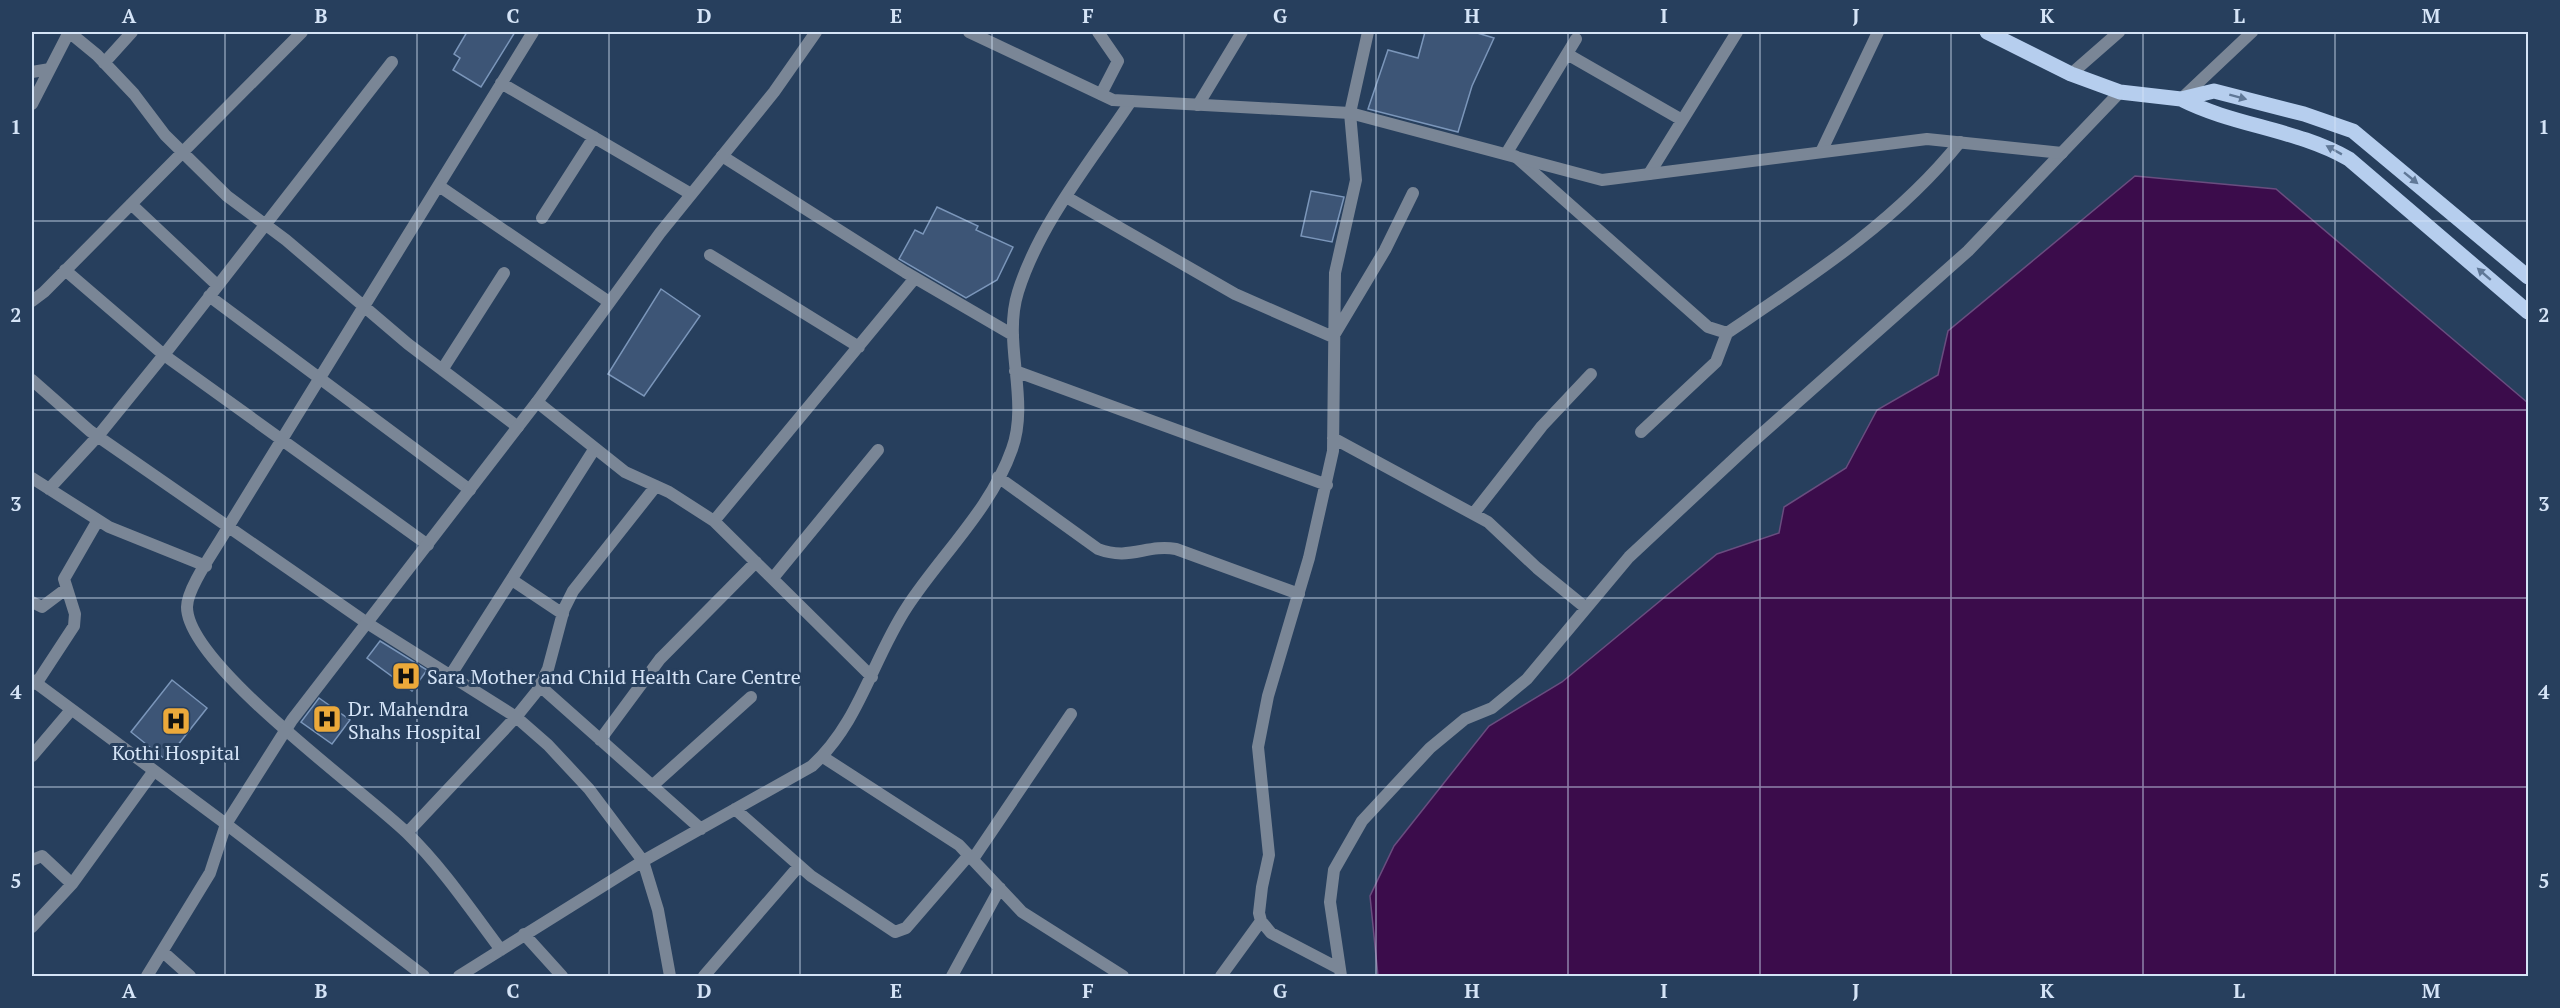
<svg xmlns="http://www.w3.org/2000/svg" width="2560" height="1008" viewBox="0 0 2560 1008" font-family="'PT Serif',serif">
<style>
.water{fill:#3b0c4b;stroke:#694d7f;stroke-width:1.5}
.building{fill:#3d5576;stroke:#7b96ba;stroke-width:1.5}
.lines{fill:none;stroke-linecap:round;stroke-linejoin:round}
.minor{stroke:#7a8696;stroke-width:12}
.tertiary{stroke:#7a8696;stroke-width:12}
.primary{stroke:#b6ceee;stroke-width:15}
.oneway{fill:#607897}
.grid{fill:none;stroke:#d5e4f7;stroke-width:1.5;stroke-opacity:0.55}
.labels{text-anchor:middle;dominant-baseline:central;stroke-width:6;stroke-linejoin:round;paint-order:stroke}
.poi-label{font-size:20px;fill:#d5e4f7;stroke:#273f5d;text-anchor:start}
.neatline{fill:none;stroke:#d5e4f7;stroke-width:2}
.grid-label{font-size:20px;text-anchor:middle;font-weight:bold;fill:#d5e4f7}
</style>
<rect width="100%" height="100%" fill="#273f5d"/>
<path class="water" d="M2135,176L2276,189L2528,403V976H1378L1370,896L1394,846L1489,726L1562,682L1717,554L1779,533L1784,507L1846,468L1877,410L1938,375L1948,331Z"/>
<path class="building" d="M467,32H515L481,87L453,70L460,58L454,54Z
M1425,32H1474L1494,38L1472,86L1458,132L1368,109L1388,50L1418,58Z
M1311,191L1344,197L1332,242L1301,236Z
M937,207L978,226L976,230L1013,247L997,280L966,298L899,259L915,230L923,234Z
M661,289L700,316L644,396L608,374Z
M380,641L427,670L412,691L367,658Z
M172,680L207,708L166,760L131,732Z
M319,698L350,720L332,744L301,722Z"/>
<g class="lines">
<path class="minor" d="M69,32L97,55L134,94L165,135L227,196L286,240L408,344L518,427
M1098,32L1118,61L1101,94
M1567,54L1682,120
M104,63L132,32
M32,72L50,69
M2071,74L2119,32
M501,83L691,194
M2181,99L2252,32
M32,104L69,32
M1198,105L1242,32
M1821,152L1878,32
M1506,154L1576,39
M722,156L905,272L1013,335
M1515,156L1708,327L1727,333C1810,277 1897,221 1960,142
M1649,174L1737,32
M439,186L609,302
M1068,198L1235,294L1333,337L1385,250L1413,193
M131,204L217,285
M542,218L594,137
M710,255L859,347
M65,270L164,355L428,545
M209,296L470,490
M32,301L44,292L302,32
M442,370L504,273
M1015,371L1327,485
M32,380L90,431L367,623L516,717L548,745L589,789L643,861L658,910L670,976
M537,402L625,472L669,492L714,521L872,677
M1641,432L1716,362L1727,333
M1333,438L1488,522L1537,568L1586,608
M998,477L1098,549C1130,561 1146,544 1176,549L1299,594
M32,478L109,527L206,566
M49,489L98,436L167,351L392,62
M1474,513L1542,426L1591,374
M714,521L915,278
M773,578L878,450
M512,580L563,614
M32,602L42,607L66,589
M450,676L595,448
M36,684L74,626L75,614L64,579L98,520
M540,686L701,829
M600,740L660,659L756,562
M32,756L71,710
M823,757L959,845L1022,912L1123,976
M652,786L751,697
M735,809L811,876L895,932L906,928L969,855
M407,833L516,717L537,691L548,669L564,609L573,591L656,486
M973,859L1071,714
M32,860L42,856L72,884
M32,927L72,884L153,772
M524,934L562,976
M501,950C471,910 442,867 407,833C363,790 187,665 187,607C187,587 218,546 228,527L533,32
M163,952L190,976
M1338,968L1271,933L1261,921L1259,913L1262,887L1269,855L1258,747L1268,696L1309,558L1333,451L1335,273L1356,180L1350,113
M147,976L210,873L226,824L424,976
M459,976L643,861L812,766C860,722 872,660 907,607C941,555 991,509 1012,449C1030,399 1002,343 1018,292C1039,224 1092,160 1131,101
M704,976L799,866
M952,976L1000,888
M1221,976L1261,921
M1341,976L1330,902L1334,870L1362,821L1430,748L1465,719L1492,708L1527,679L1629,557L1748,446L1968,251L2120,92"/>
<path class="tertiary" d="M969,32L1113,100L1350,113L1602,180L1927,139L2062,153
M1350,113L1368,32
M32,680L226,824L292,720L537,402L660,233L774,92L816,32"/>
<path class="primary" d="M1987,32L2071,74L2120,92L2181,99L2214,91L2304,114L2353,131L2528,277
M2181,99C2234,126 2297,129 2349,159L2528,312"/>
</g>
<defs><path id="oneway-solid" d="M-6-.8H1V-3.2L6.5 0L1 3.2V.8H-6Z" transform="scale(1.5)"/></defs>
<g class="oneway">
<use href="#oneway-solid" transform="translate(2238 97) rotate(15)"/>
<use href="#oneway-solid" transform="translate(2334 150) rotate(-151)"/>
<use href="#oneway-solid" transform="translate(2411 178) rotate(39)"/>
<use href="#oneway-solid" transform="translate(2484 274) rotate(-139)"/>
</g>
<path class="grid" d="M225,32V976M417,32V976M609,32V976M800,32V976M992,32V976M1184,32V976M1376,32V976M1568,32V976M1760,32V976M1951,32V976M2143,32V976M2335,32V976M32,221H2528M32,410H2528M32,598H2528M32,787H2528"/>
<defs>
<g id="hospital-square" transform="scale(1.5)"><rect x="-9" y="-9" width="18" height="18" rx="4" fill="#eca93a" stroke="#273f5d"/><path d="M-5-5h3v3.5h4V-5h3V5h-3V1.5h-4V5h-3Z" fill="#111"/></g>
</defs>
<g fill-rule="evenodd">
<use href="#hospital-square" x="406" y="676"/>
<use href="#hospital-square" x="327" y="719"/>
<use href="#hospital-square" x="176" y="721"/>
</g>
<g class="labels">
<g class="poi-label">
<text x="427" y="676">Sara Mother and Child Health Care Centre</text>
<text x="348" y="708">Dr. Mahendra<tspan x="348" dy="23">Shahs Hospital</tspan></text>
<text x="176" y="752" text-anchor="middle">Kothi Hospital</text>
</g>
</g>
<rect width="2560" height="1008" fill="none" stroke="#273f5d" stroke-width="66"/>
<rect x="33" y="33" width="2494" height="942" class="neatline"/>
<g class="grid-label">
<text x="129" y="23">A</text>
<text x="321" y="23">B</text>
<text x="513" y="23">C</text>
<text x="704" y="23">D</text>
<text x="896" y="23">E</text>
<text x="1088" y="23">F</text>
<text x="1280" y="23">G</text>
<text x="1472" y="23">H</text>
<text x="1664" y="23">I</text>
<text x="1856" y="23">J</text>
<text x="2047" y="23">K</text>
<text x="2239" y="23">L</text>
<text x="2431" y="23">M</text>
<text x="16" y="134">1</text>
<text x="2544" y="134">1</text>
<text x="16" y="322">2</text>
<text x="2544" y="322">2</text>
<text x="16" y="511">3</text>
<text x="2544" y="511">3</text>
<text x="16" y="699">4</text>
<text x="2544" y="699">4</text>
<text x="16" y="888">5</text>
<text x="2544" y="888">5</text>
<text x="129" y="998">A</text>
<text x="321" y="998">B</text>
<text x="513" y="998">C</text>
<text x="704" y="998">D</text>
<text x="896" y="998">E</text>
<text x="1088" y="998">F</text>
<text x="1280" y="998">G</text>
<text x="1472" y="998">H</text>
<text x="1664" y="998">I</text>
<text x="1856" y="998">J</text>
<text x="2047" y="998">K</text>
<text x="2239" y="998">L</text>
<text x="2431" y="998">M</text>
</g>
</svg>
